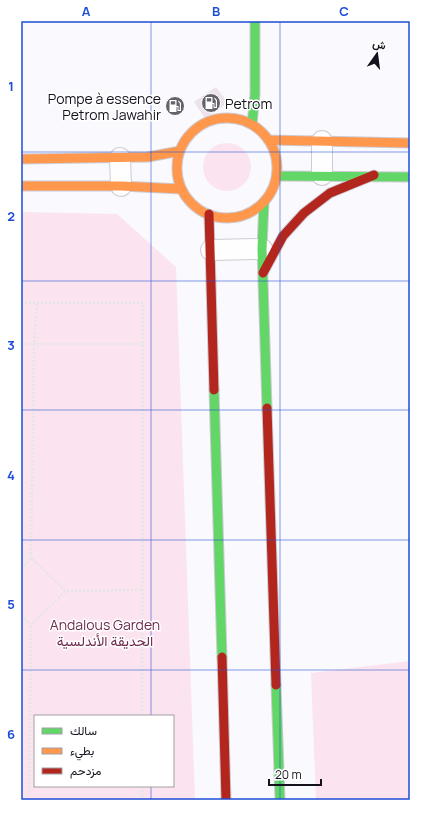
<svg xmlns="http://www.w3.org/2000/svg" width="431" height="821" viewBox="0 0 431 821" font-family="Manrope,Vazirmatn,sans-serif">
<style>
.green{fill:#fbe4ef;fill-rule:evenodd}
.building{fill:#ece3ed}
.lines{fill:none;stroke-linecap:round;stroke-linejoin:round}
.street-casing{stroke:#cdcbd3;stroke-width:22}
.fast-casing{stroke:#cdcbd3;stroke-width:11}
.slow-casing{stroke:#cdcbd3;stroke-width:11}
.jam-casing{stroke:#cdcbd3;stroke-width:11}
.path{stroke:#e5e5e6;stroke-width:2.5;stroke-dasharray:2 2;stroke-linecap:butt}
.street{stroke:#fefeff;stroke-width:20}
.fast{stroke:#63d668;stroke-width:9}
.slow{stroke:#ff974d;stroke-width:9}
.jam{stroke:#b3261e;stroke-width:9}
.grid{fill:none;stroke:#1d4ed8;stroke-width:1;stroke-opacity:0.55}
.labels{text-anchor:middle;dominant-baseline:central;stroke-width:3;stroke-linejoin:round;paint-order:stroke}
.poi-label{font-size:14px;fill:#15111d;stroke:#fff;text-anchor:end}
.park-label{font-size:14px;fill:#6e2a4d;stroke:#fff}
.neatline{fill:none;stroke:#1d4ed8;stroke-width:1.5}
.grid-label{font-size:13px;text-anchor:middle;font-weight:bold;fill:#1d4ed8}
</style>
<rect width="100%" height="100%" fill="#faf9fd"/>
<path class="green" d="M203 167a24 24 0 1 1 48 0a24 24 0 1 1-48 0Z
M21,212L117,214L176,267L195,800H21ZM35,716H173V786H35Z
M410,661V800H316L311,673Z"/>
<path class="building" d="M216,87L228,103L205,118L194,102Z"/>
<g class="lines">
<g class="street-casing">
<path id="street" d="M322,141V175
M120,158L121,186
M211,250L262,249"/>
</g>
<g class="fast-casing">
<path id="fast" d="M252,124L255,94V21
M277,176L410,177
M264,202L262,249L267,408
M214,390L222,657
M276,685L280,800"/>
</g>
<g class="slow-casing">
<path id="slow" d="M177 168a50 50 0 1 1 100 0a50 50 0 1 1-100 0Z
M268,140L410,143
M21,159L148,157L180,151
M21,186H121L181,189"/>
</g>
<g class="jam-casing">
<path id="jam" d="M209,214L214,390
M263,273L283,236L304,213L330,193L374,175
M267,408L276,685
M222,657L226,800"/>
</g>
<path class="path" d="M21,303H143L142,716
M21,344H142
M31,558L34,344L37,303
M21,569L31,558L66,591L141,590
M21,615L31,625L66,591
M142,786V800
M29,800L31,625"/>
<use href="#street" class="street"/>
<use href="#fast" class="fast"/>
<use href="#slow" class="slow"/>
<use href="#jam" class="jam"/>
</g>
<path class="grid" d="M151,21V716M280,21V800M21,152H410M21,281H410M21,410H410M21,540H410M21,670H410M151,786V800"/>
<defs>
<g id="fuel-disc" transform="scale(1)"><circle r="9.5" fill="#65626b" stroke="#fff"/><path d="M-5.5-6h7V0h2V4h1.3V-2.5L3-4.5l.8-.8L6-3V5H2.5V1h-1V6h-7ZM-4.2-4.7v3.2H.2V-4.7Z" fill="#fff"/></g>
</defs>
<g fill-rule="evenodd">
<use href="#fuel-disc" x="211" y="103"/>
<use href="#fuel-disc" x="175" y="106"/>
</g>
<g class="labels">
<g class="poi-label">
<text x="161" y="98">Pompe à essence<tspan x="161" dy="16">Petrom Jawahir</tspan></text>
<text x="225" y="103" text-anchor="start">Petrom</text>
</g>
<g class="park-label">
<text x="105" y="624">Andalous Garden<tspan x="105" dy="16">الحديقة الأندلسية</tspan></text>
</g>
</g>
<rect width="431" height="821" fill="none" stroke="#ffffff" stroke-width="44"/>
<rect x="34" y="715" width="140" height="72" fill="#ffffff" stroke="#a1a0a5"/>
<rect x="42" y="728" width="20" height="6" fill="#63d668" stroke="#a1a0a5"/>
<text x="70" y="735" font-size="12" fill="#15111d">سالك</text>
<rect x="42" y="748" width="20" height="6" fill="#ff974d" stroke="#a1a0a5"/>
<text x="70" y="755" font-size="12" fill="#15111d">بطيء</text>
<rect x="42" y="768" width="20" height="6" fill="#b3261e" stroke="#a1a0a5"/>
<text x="70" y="775" font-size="12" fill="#15111d">مزدحم</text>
<g transform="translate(377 54) rotate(14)" stroke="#ffffff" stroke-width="3" paint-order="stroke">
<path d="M0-3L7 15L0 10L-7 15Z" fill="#15111d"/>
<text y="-6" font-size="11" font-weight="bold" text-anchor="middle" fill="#15111d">ش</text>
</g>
<path d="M269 779v6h52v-6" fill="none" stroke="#15111d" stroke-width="2"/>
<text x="275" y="779" font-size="12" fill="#15111d" stroke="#ffffff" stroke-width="3" paint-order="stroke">20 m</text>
<rect x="22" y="22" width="387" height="777" class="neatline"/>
<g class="grid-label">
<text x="86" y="16">A</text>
<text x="216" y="16">B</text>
<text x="344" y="16">C</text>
<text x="11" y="91">1</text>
<text x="11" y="221">2</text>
<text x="11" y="350">3</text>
<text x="11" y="480">4</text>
<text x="11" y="609">5</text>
<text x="11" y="739">6</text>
</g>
</svg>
